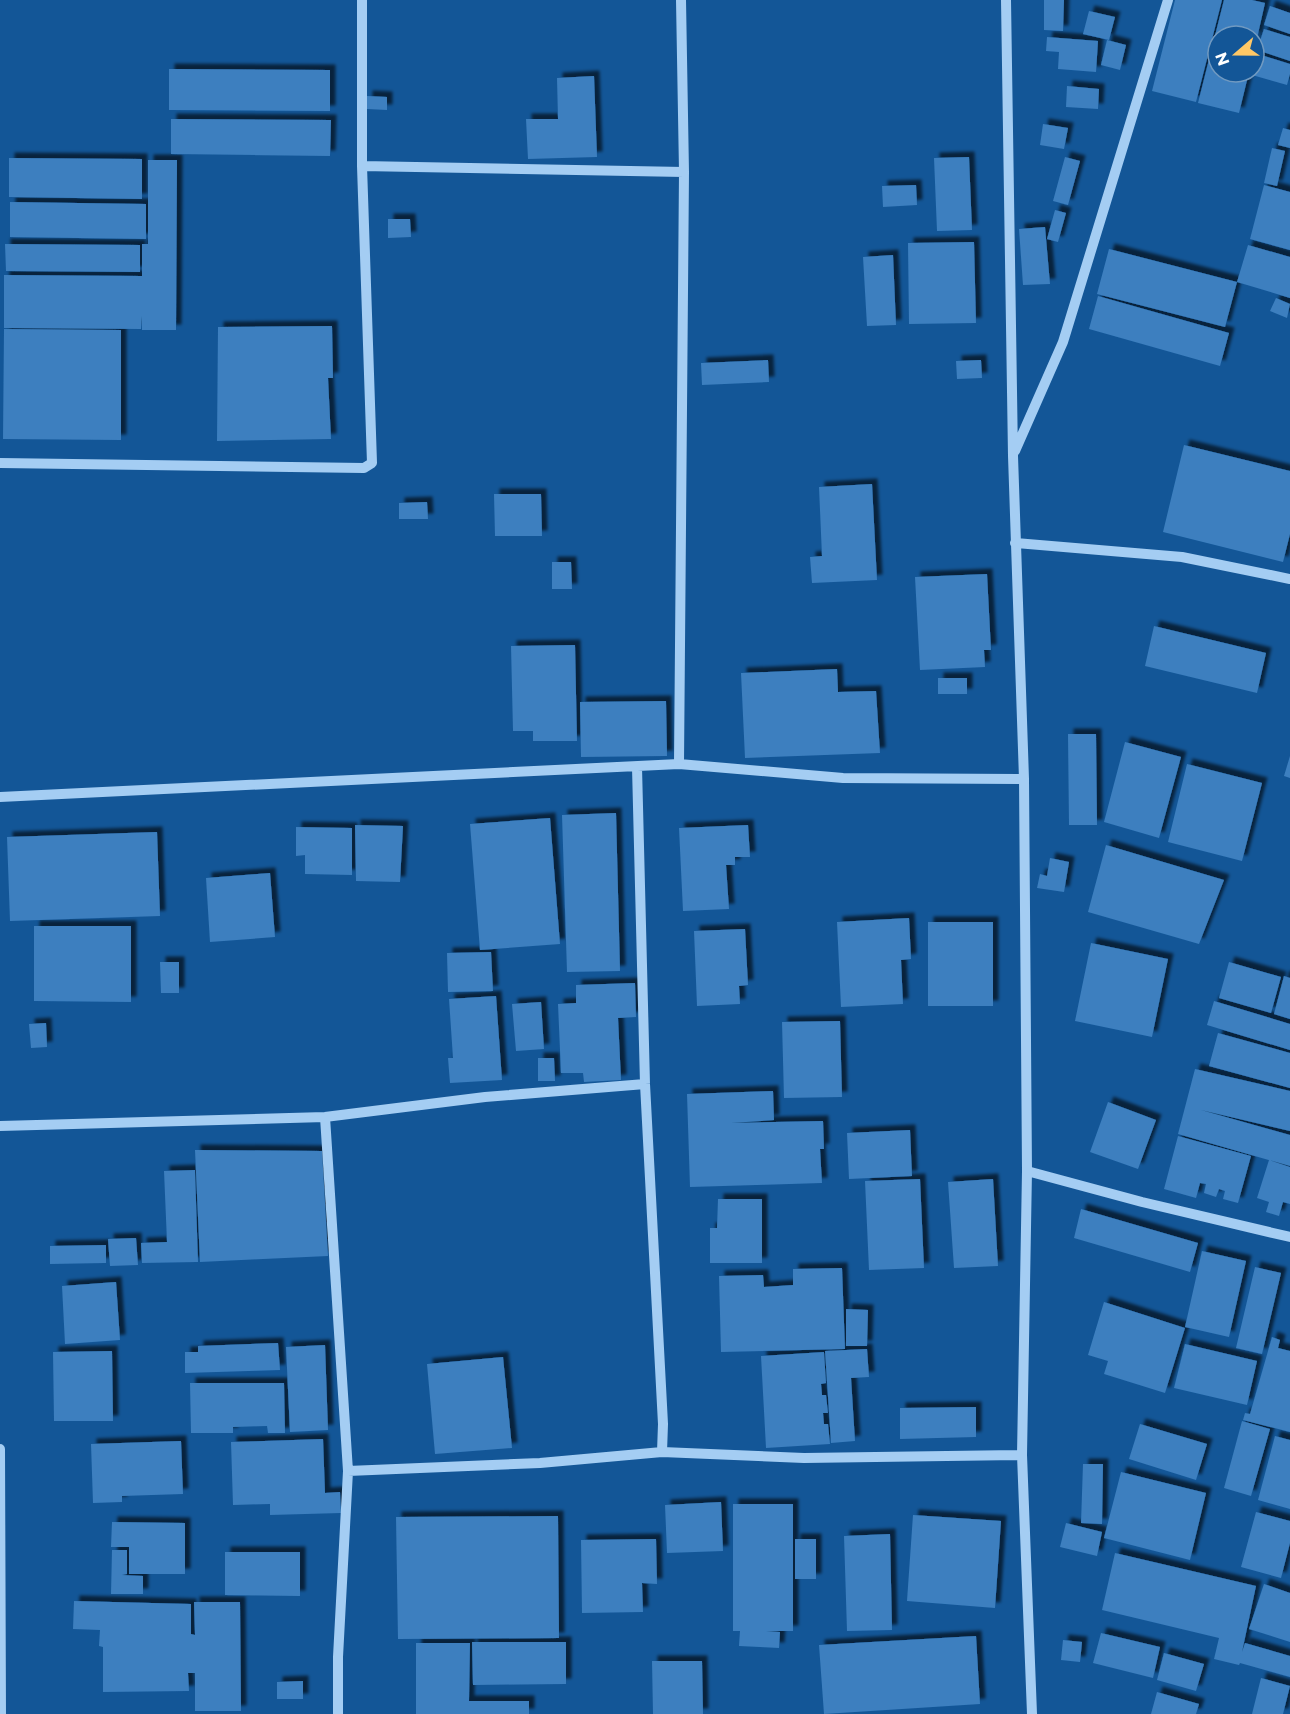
<svg xmlns="http://www.w3.org/2000/svg" width="1290" height="1714" viewBox="0 0 1290 1714" font-family="Montserrat,sans-serif">
<style>
.building{fill:#3c7fbf;filter:url(#shadow)}
.lines{fill:none;stroke-linecap:round;stroke-linejoin:round}
.minor{stroke:#a4cdf3;stroke-width:10}
</style>
<defs>
<filter id="shadow"><feDropShadow dx="5.5" dy="-5.5" stdDeviation="1.5" flood-color="#0009"/></filter>
</defs>
<rect width="100%" height="100%" fill="#135697"/>
<path class="building" d="M1044,0H1064L1063,31L1044,30Z
M1175,0H1222L1196,102L1152,91Z
M1224,0H1252L1265,3L1255,47L1254,36H1218V72H1249L1239,113L1198,103Z
M1270,6L1290,13V34L1264,25Z
M1089,11L1115,17L1109,40L1083,34Z
M1264,29L1290,37V61L1257,50Z
M1047,37L1098,41L1096,72L1058,69L1059,52L1046,51Z
M1107,40L1126,45L1120,70L1101,65Z
M1258,54L1290,64V74L1287,85L1252,75Z
M169,69L330,70V111L169,110Z
M594,76L597,157L528,159L526,119H558L557,78Z
M1067,86L1099,89L1098,109L1066,107Z
M367,96L387,97V110L367,109Z
M171,119L331,120L330,156L171,154Z
M1043,124L1068,128L1064,149L1040,145Z
M1283,128L1290,130V148L1278,145Z
M1272,148L1285,151L1277,186L1264,183Z
M969,157L972,230L937,231L934,158Z
M1065,157L1080,161L1068,205L1053,201Z
M9,158L142,159V199L9,197Z
M148,160H177L176,330H142V316L141,329L4,328V275L142,276V244H148Z
M916,185L917,205L883,207L882,186Z
M1264,185L1290,192V250L1250,239Z
M10,202L146,204V239L10,237Z
M1055,210L1066,213L1058,242L1047,239Z
M388,219H410L411,237L388,238Z
M1045,227L1050,284L1023,285L1019,229Z
M974,242L976,323L909,324L908,243Z
M5,244L140,245V272L6,271Z
M1248,245L1290,257V298L1237,282Z
M1109,249L1237,282L1225,327L1097,294Z
M893,255L896,325L867,326L863,257Z
M1098,296L1229,333L1220,366L1089,329Z
M1276,298L1290,304L1287,318L1270,311Z
M332,326L333,378H328L331,439L217,441L218,327Z
M4,329L121,330V440L3,439Z
M768,360L769,382L702,385L701,363Z
M981,360L982,378L957,379L956,361Z
M1184,445L1290,471V534L1283,562L1163,532Z
M872,484L877,580L812,583L810,557L822,556L819,487Z
M494,494H541L542,536H495Z
M427,502L428,519H399V503Z
M552,562H571L572,589H552Z
M987,574L991,650H984L985,667L920,670L915,577Z
M1154,626L1266,653L1257,693L1145,666Z
M575,645L577,741H533V731H513L511,646Z
M837,669L838,692L876,691L880,753L745,758L741,673Z
M938,678H967V694H938Z
M666,701L667,756L581,757L580,702Z
M1068,734H1096L1097,825H1069Z
M1125,742L1181,757L1159,838L1104,822Z
M1290,756V778L1284,776Z
M1187,764L1262,783L1242,861L1168,842Z
M616,813L620,971L567,972L562,815Z
M550,818L560,944L480,950L470,824Z
M355,825L403,826L400,882L356,881Z
M748,825L750,857H735V865H726L729,909L683,911L679,828Z
M296,827L352,828V875L305,874V855L296,856Z
M157,832L160,916L10,921L7,837Z
M1106,845L1224,880L1199,944L1088,912Z
M1050,858L1069,862L1064,892L1037,888L1040,874L1047,876Z
M270,873L275,937L210,942L206,878Z
M909,918L911,959L901,960L903,1004L841,1007L837,922Z
M928,922H993V1006H928Z
M34,926H131V1002L34,1001Z
M745,929L748,985L739,986L740,1004L697,1006L694,931Z
M1091,943L1168,959L1152,1037L1075,1021Z
M491,952L493,991L448,992L447,953Z
M160,962H179V993H161Z
M1229,962L1281,977L1271,1013L1219,998Z
M1284,976L1290,978V1019L1274,1014Z
M635,983L636,1017L618,1018L621,1080L584,1082L583,1073H561L558,1004L576,1003V985Z
M496,996L502,1080L450,1083L448,1058H453L449,999Z
M1214,1001L1290,1024V1050L1207,1025Z
M541,1002L544,1049L516,1051L512,1004Z
M840,1021L842,1097L784,1098L782,1022Z
M46,1023L47,1047L31,1048L29,1024Z
M1218,1033L1290,1053V1088L1209,1066Z
M538,1058H554L555,1081H538Z
M1195,1069L1290,1091V1131L1201,1110L1290,1135V1166L1178,1134Z
M773,1091L774,1120L731,1123L823,1121L824,1149H820L822,1183L690,1187L687,1094Z
M1108,1102L1156,1120L1138,1169L1090,1152Z
M910,1130L912,1176L849,1179L847,1133Z
M1178,1136L1251,1156L1238,1203L1223,1199L1225,1191L1219,1189L1216,1197L1204,1193L1206,1184L1200,1183L1196,1198L1164,1189Z
M195,1150L322,1151L328,1256L200,1262Z
M1269,1160L1290,1167V1204L1283,1202L1279,1216L1266,1212L1269,1202L1257,1198Z
M195,1170L198,1262L142,1263L141,1243L167,1242L164,1171Z
M920,1179L924,1268L869,1270L865,1181Z
M993,1179L998,1266L954,1268L948,1182Z
M718,1199H762V1263H710V1228H717Z
M1081,1209L1198,1243L1190,1272L1074,1238Z
M136,1238L138,1265L110,1266L108,1239Z
M106,1245V1263L50,1264V1246Z
M1202,1251L1246,1261L1229,1337L1185,1327Z
M1255,1267L1281,1273L1262,1354L1236,1348Z
M842,1268L845,1349L721,1352L719,1276L763,1275L764,1287L793,1285V1269Z
M116,1282L120,1340L65,1344L62,1286Z
M1104,1302L1185,1328L1165,1393L1104,1374L1108,1361L1088,1355Z
M846,1309L868,1310L867,1346H846Z
M1272,1337L1280,1340L1278,1348L1290,1351V1432L1243,1420L1245,1413L1250,1414Z
M278,1343L280,1370L185,1373V1352H198V1346Z
M1185,1344L1257,1361L1247,1405L1174,1388Z
M325,1345L328,1430L290,1432L286,1347Z
M867,1349L869,1377L851,1378L855,1441L831,1443L825,1351Z
M112,1351L113,1421H54L53,1352Z
M824,1352L826,1383L821,1384L822,1395H826L828,1413H823L824,1424H828L830,1444L766,1448L761,1356Z
M503,1357L512,1448L435,1454L427,1364Z
M190,1383H284L285,1433H268L267,1426L233,1427V1433H191Z
M976,1407V1437L900,1439V1408Z
M1242,1421L1270,1429L1251,1496L1224,1488Z
M1140,1424L1207,1444L1196,1480L1129,1459Z
M1275,1436L1290,1440V1509L1258,1500Z
M323,1439L325,1493L340,1492L341,1513L270,1515V1504L233,1505L231,1442Z
M181,1441L183,1494L122,1496V1502L93,1503L91,1444Z
M1083,1464H1103L1102,1524L1081,1523Z
M1121,1472L1206,1493L1190,1560L1104,1538Z
M721,1502L723,1551L667,1553L665,1505Z
M733,1504H793V1631H766L780,1632L779,1648L739,1646L740,1631H733Z
M1256,1512L1290,1521V1543L1281,1578L1241,1567Z
M913,1515L1001,1521L995,1608L907,1601Z
M558,1516L559,1638L398,1639L396,1517Z
M112,1522L185,1523V1574H129V1547H111Z
M1066,1523L1102,1532L1097,1556L1060,1547Z
M890,1534L892,1630L847,1631L844,1536Z
M656,1539L657,1584L642,1583L643,1612L582,1613L581,1540Z
M795,1539H816V1579H795Z
M112,1550H127V1574L122,1575L143,1576V1594H111Z
M225,1552H300V1596L225,1595Z
M1115,1553L1256,1586L1242,1652L1245,1643L1290,1656V1677L1240,1663L1239,1665L1214,1659L1219,1638L1102,1610Z
M1264,1584L1290,1593V1642L1249,1629Z
M74,1601L191,1604V1634L195,1635L194,1602H240L241,1711H195V1673H188L189,1691L103,1692V1647L99,1646L100,1630L73,1629Z
M1101,1633L1160,1647L1153,1678L1093,1663Z
M976,1636L980,1704L824,1714L819,1645Z
M1063,1640L1082,1642L1080,1662L1061,1660Z
M472,1642H566V1684L473,1685Z
M416,1643H470L469,1701H529V1714H416Z
M1164,1653L1204,1664L1196,1691L1157,1680Z
M652,1661H702L703,1714H653Z
M1261,1678L1290,1686L1283,1714H1252Z
M303,1681V1699H277V1682Z
M1157,1692L1199,1704L1196,1714H1151Z"/>
<g class="lines">
<path class="minor" d="M1006,0L1013,456L1024,779L1027,1171L1022,1455L1032,1714
M362,166L684,172
M1015,451L1063,342L1168,0
M0,463L364,468L372,463L362,166V0
M1015,543L1182,557L1290,579
M679,764L684,172L681,0
M637,767L645,1084L663,1424L662,1452
M0,797L679,764L843,778L1024,779
M325,1117L348,1471L338,1657V1714
M0,1126L325,1117L485,1097L645,1084
M1027,1171L1142,1202L1290,1237
M0,1449L1,1714
M348,1471L540,1463L662,1452L804,1458L1022,1455"/>
</g>
<g transform="translate(1236 54) rotate(250)"><circle r="28" fill="#135697" stroke="#719ac1" stroke-width="1.5"/>
<path d="M0-4.5L10 22L0 15L-10 22Z" fill="#ffc866"/>
<text y="-9" font-size="16" font-weight="bold" text-anchor="middle" fill="#ffffff">N</text>
</g>
</svg>
